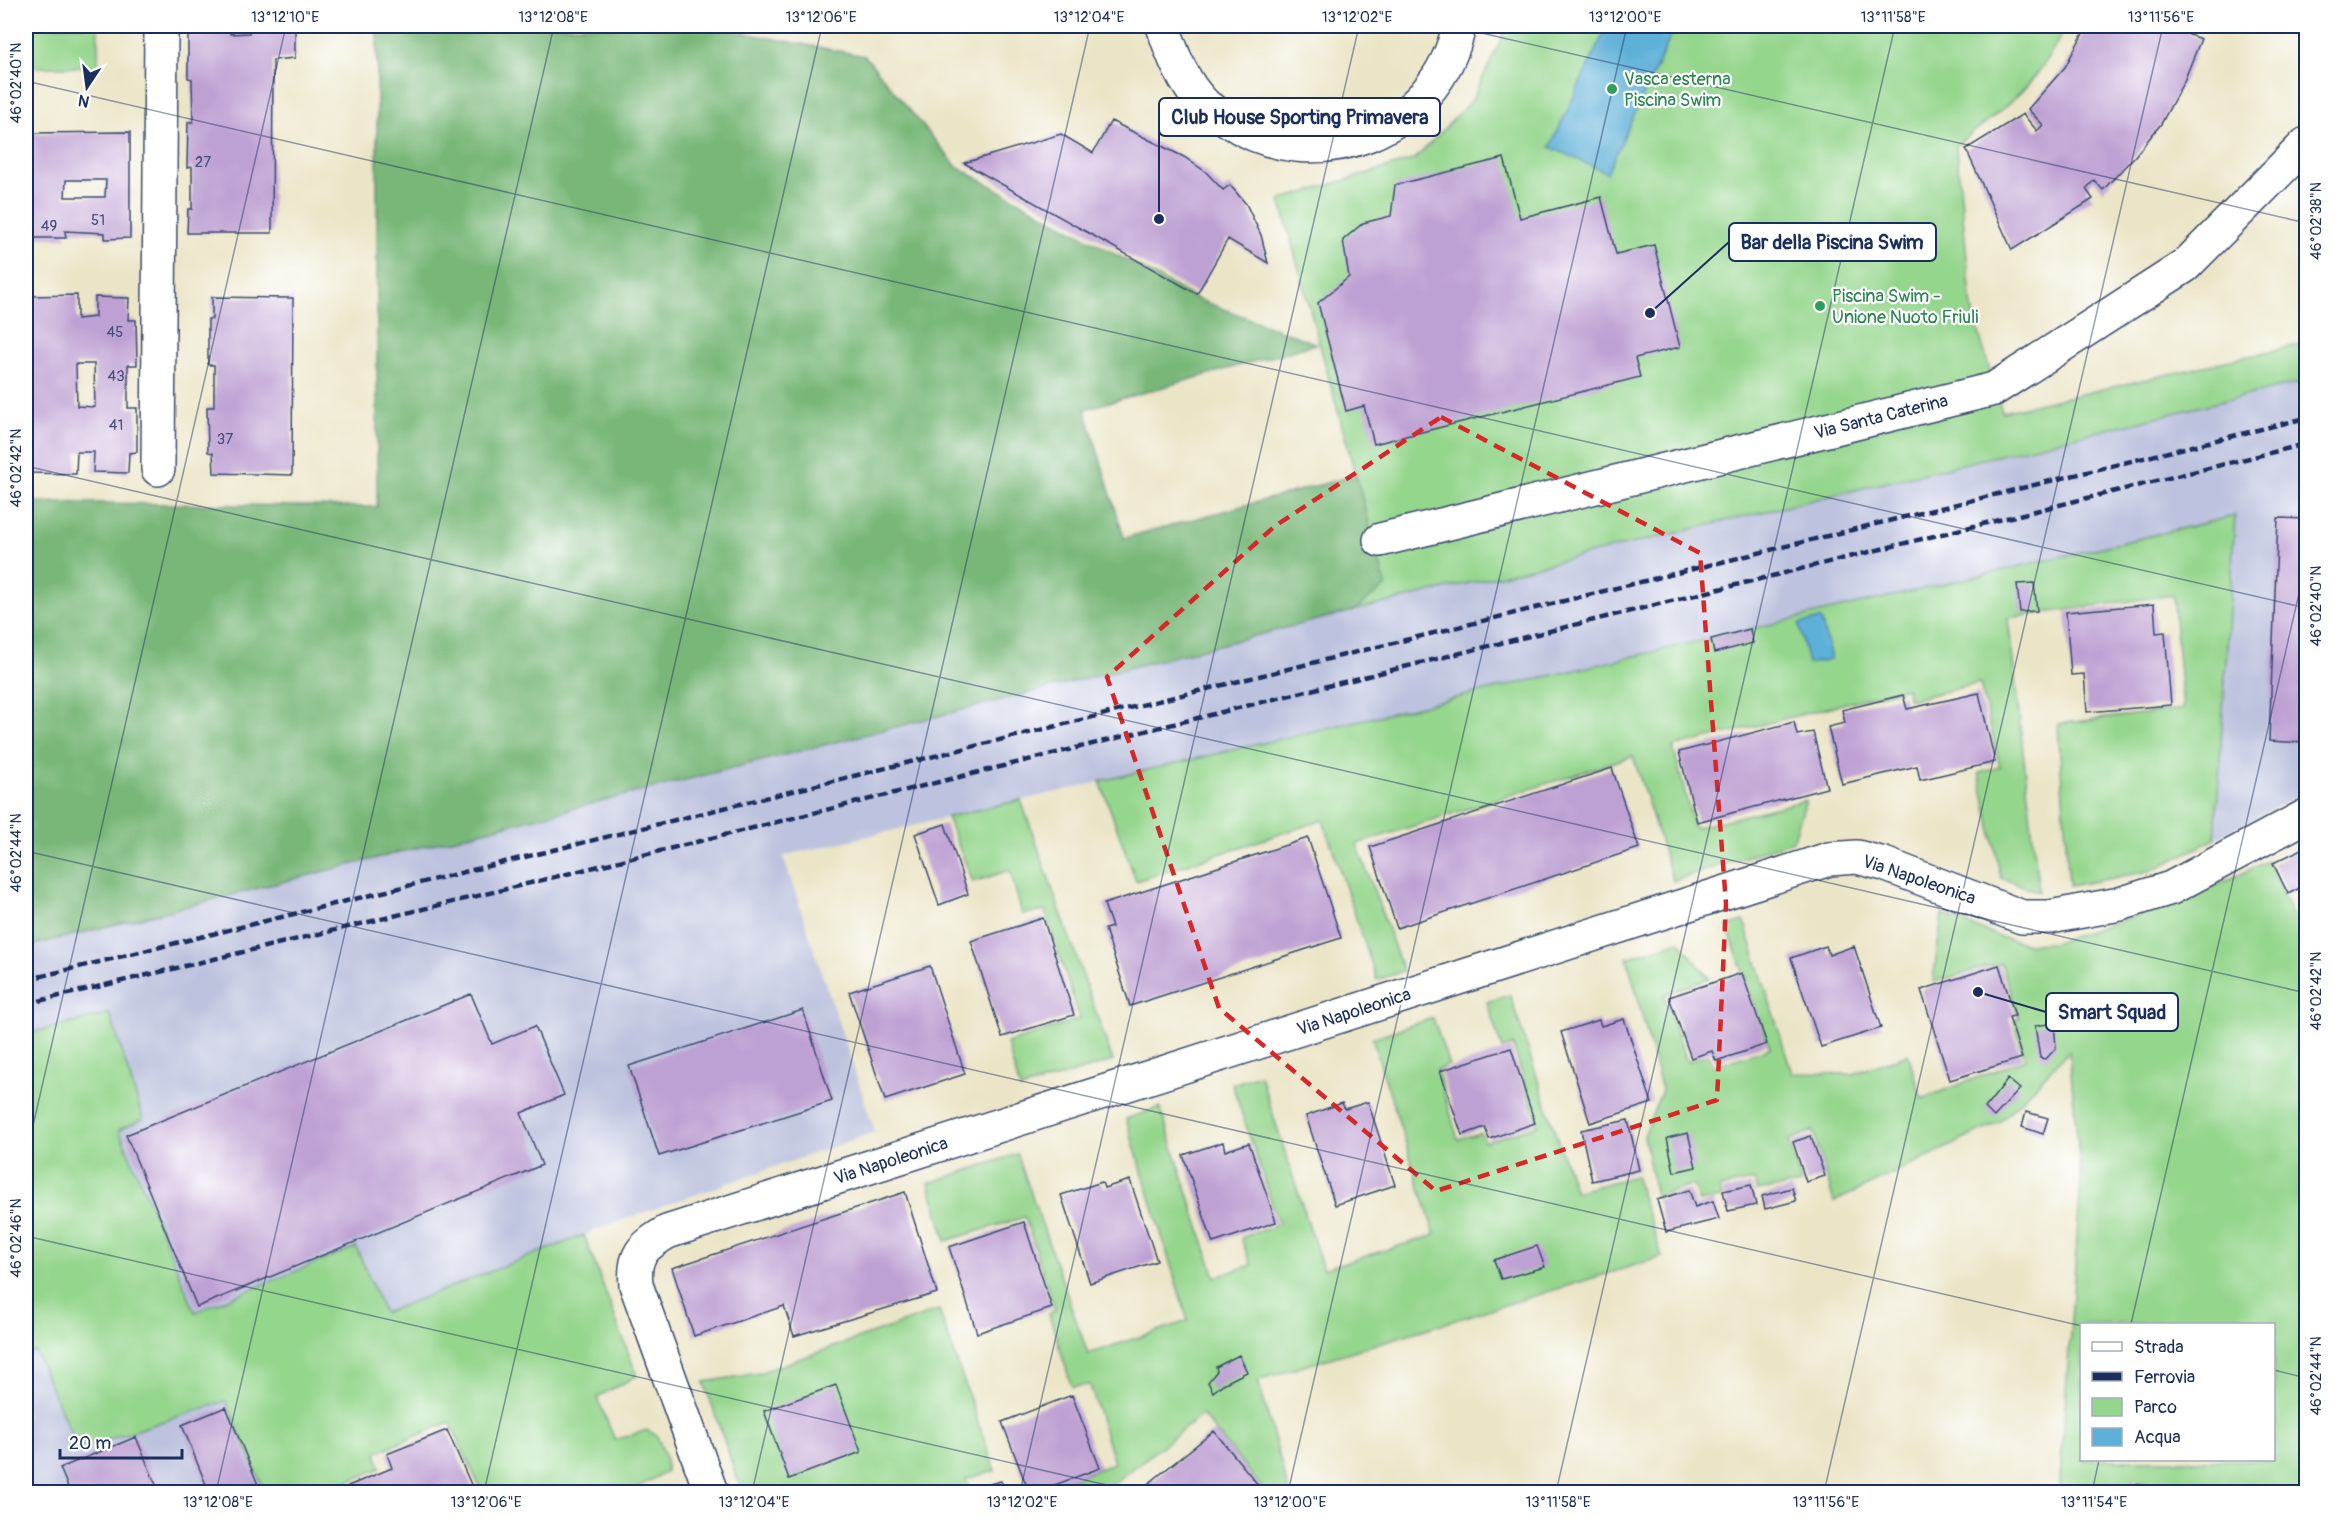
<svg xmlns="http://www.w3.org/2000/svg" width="2332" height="1518" viewBox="0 0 2332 1518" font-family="Pangolin,sans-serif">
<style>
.industrial{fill:#bdc3de}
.green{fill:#95d68d;stroke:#588276;stroke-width:1.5;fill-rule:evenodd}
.forest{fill:#78b778;stroke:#4a736b;stroke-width:1.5}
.water{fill:#5db0d8;stroke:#3c709b;stroke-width:1.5}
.building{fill:#bea1d3;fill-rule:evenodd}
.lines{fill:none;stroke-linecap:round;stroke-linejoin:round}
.minor-casing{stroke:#3a4a6e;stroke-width:36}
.minor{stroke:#fff;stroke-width:33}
.rail{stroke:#1b2f5e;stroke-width:4.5;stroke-dasharray:9 4.5;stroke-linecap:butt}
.marked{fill:none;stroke:#d62828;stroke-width:4.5;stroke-dasharray:12 8;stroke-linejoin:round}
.ticks{fill:none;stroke:#1b2f5e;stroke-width:1.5;stroke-opacity:0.45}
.leisure-dot{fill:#2e9e5b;stroke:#fff;stroke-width:2}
.labels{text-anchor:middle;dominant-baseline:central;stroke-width:4.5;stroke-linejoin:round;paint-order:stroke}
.number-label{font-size:15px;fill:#444c7b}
.leisure-label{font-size:18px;fill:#27864d;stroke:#fff;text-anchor:start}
.street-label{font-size:18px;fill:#1b2f5e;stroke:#fff}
.leader{fill:none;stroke:#1b2f5e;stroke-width:2}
.callout-dot{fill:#1b2f5e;stroke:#fff;stroke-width:2}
.callout{fill:#fff;stroke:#1b2f5e;stroke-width:2}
.callout-label{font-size:20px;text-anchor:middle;font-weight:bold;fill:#1b2f5e}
.neatline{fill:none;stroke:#1b2f5e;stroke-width:2}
.ticks-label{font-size:15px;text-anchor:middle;fill:#1b2f5e}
</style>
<rect width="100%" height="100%" fill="#fff"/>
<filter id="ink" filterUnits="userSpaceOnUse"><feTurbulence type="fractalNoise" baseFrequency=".0167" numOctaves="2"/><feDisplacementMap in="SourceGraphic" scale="12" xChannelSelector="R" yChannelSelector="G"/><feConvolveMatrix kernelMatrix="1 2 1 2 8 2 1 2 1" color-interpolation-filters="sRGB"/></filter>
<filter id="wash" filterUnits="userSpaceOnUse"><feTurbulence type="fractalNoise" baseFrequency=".008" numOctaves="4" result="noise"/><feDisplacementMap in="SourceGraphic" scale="24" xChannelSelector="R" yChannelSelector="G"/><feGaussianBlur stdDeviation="1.35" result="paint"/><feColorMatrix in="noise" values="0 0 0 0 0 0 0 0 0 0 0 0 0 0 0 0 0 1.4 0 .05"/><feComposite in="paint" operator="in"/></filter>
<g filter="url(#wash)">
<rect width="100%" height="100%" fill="#ebe5c7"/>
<path class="industrial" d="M2306,381V792L2215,839L2235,517L783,856L875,1132L628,1218L217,1378L265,1492H26V947L1353,611Z"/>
<path class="green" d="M26,26H98V67H26Z
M1503,26H2065C2041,83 2004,109 1956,145L1972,309L2002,412L2306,343V381L1353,611L1386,586L1280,200L1415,159L1472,100L1503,36Z
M2235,516L2215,839L2150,871L2069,886L2058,724L2183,709L2173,595L2008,618L2039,892L2001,878L1979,773L2000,767L1980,683L1909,700L1906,688L1673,747L1694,828L1806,800L1793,841L1673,881L1633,756L1357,844L1403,971L1377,980L1323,820L1136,881L1100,781Z
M1021,800L1113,1061L1020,1089L1007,1043L1080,1019L1045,911L1022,914L1010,870L973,882L947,817Z
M2268,861L2292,915L2306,922V1390L2303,1392L2306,1417V1492H2203L2195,1481L2180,1489L2133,1480L2130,1492H2059L2081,1179L2069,1051L2000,1122L1834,1202L1813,1131L1789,1140L1801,1184L1756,1191L1755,1180L1720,1188L1722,1198L1699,1202L1693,1185L1656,1197L1644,1136L1662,1090L1627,958L1679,941L1709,978L1664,995L1687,1062L1709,1055L1714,1066L1770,1048L1727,926L1744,921L1792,1073L1853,1074L1908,1054L1922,1099L2025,1059L2014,1020L2019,1018L2001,963L1933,982L1942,914L2000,937L2028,944L2053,943L2187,899ZM2082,1324H2274V1460H2082Z
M1510,995L1575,1192L1635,1176L1662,1257L1258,1380L1289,1492H1266L1202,1415L1102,1492H1041L1114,1463L1090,1385L1072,1387L1049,1314L1055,1310L1025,1217L946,1241L929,1183L1017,1154L1088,1354L1188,1321L1126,1119L1160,1107L1215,1277L1251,1265L1241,1238L1279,1224L1232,1084L1260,1075L1323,1269L1435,1235L1372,1038L1433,1018L1449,1065L1437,1070L1458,1139L1481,1133L1485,1142L1538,1125L1513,1045L1502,1049L1487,1002Z
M110,1014L143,1119L119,1130L195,1312L356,1247L384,1313L584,1235L637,1376L597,1397L615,1440L647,1430L657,1436L666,1459V1472L634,1489L635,1492H482L450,1422L376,1453L381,1468L343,1484L346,1492H265L226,1401L78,1449L35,1351L26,1355V1034Z
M939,1310L995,1471L966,1479L970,1492H904L902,1486L883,1492H742L704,1382L759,1373Z"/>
<path class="forest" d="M377,26H707L865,56L957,167L1197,299L1317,344L1085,409L1124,538L1356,475L1386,586L1353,611L26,947V502L377,507Z"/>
<path class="water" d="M1607,26H1659L1673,32L1607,173L1550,147Z
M1821,619L1831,659L1808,664L1799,624Z"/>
<g id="blocks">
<path class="building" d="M188,26H230V34L249,33V26H295V58L273,60L272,233H187L188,209H192V167L187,168L188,122H193L192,79L188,78Z
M2087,26H2191L2189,35L2201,39L2184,81L2161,124L2135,156L2103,190L2094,180L2086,189L2093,199L2012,250L1966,149L2023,114L2037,131L2043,125L2028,109L2065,67Z
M1111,121L1184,157L1206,172L1223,190L1230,185L1246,204L1261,235L1268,263L1228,239L1197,294L964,163L1061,134L1093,153Z
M130,132V238L105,239V233L65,231L66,238H26V133ZM66,180H106L105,197H65Z
M1504,158L1520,218L1601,197L1616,254L1654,245L1680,347L1635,358L1640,377L1374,444L1364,406L1346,411L1318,303L1349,277L1343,240L1363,223L1391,216L1395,185Z
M77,295V319L95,317V297L129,298L128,320H136L137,365H128V408H137V452L129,453L128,473L93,472L94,452H77L76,474L29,473L30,296ZM76,364H94L95,407L77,406Z
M212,297L293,298L292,475L214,473L213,453L208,452L207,407H214V365H208V319H212Z
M2278,518L2306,519V743L2269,741Z
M2034,583L2037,611L2020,612L2017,584Z
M2154,604L2156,633L2165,632L2171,705L2087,712L2084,674L2071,675L2066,612Z
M1750,629L1753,643L1714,653L1711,639Z
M1979,693L1995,762L1920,780L1917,766L1842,784L1828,727L1845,723L1842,710L1903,695L1907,709Z
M1794,722L1797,735L1813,732L1827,788L1697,822L1679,752Z
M1612,768L1639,848L1397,928L1370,847Z
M945,824L968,894L939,905L915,834Z
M1308,838L1341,938L1130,1006L1105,929L1112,927L1104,904Z
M2306,847V885L2288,894L2273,863Z
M1043,918L1074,1015L1002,1037L971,941Z
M1826,946L1829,955L1854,946L1881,1028L1821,1047L1791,958Z
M1999,965L2015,1016L2009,1017L2022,1058L1950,1080L1921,990Z
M930,966L965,1074L885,1100L849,992Z
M1742,973L1767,1044L1716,1061L1712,1051L1691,1058L1669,997Z
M471,994L492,1044L535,1026L564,1095L521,1113L542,1165L197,1307L126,1135Z
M803,1010L832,1101L659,1156L629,1066Z
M1624,1019L1652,1103L1590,1123L1561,1032L1599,1020L1601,1026Z
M2054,1023L2056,1048L2046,1059L2040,1058L2035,1026Z
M1511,1048L1535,1123L1489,1139L1485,1127L1462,1135L1440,1071Z
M2008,1079L2020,1089L1994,1117L1985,1108Z
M1368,1102L1395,1185L1335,1205L1306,1116L1342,1103L1345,1109Z
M2026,1112L2048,1118L2043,1134L2022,1127Z
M1628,1120L1639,1170L1592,1181L1581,1130Z
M1688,1133L1696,1167L1674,1172L1667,1138Z
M1811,1136L1825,1176L1806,1182L1793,1142Z
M1223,1142L1225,1151L1249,1143L1276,1222L1213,1243L1183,1155Z
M1130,1180L1157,1261L1090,1283L1061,1195L1102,1182L1104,1188Z
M1751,1185L1756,1205L1728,1211L1723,1191Z
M1792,1188L1796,1201L1765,1209L1762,1196Z
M1689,1190L1695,1207L1713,1201L1719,1219L1666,1232L1657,1200Z
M905,1192L937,1293L794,1336L784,1306L694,1336L672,1268Z
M1024,1222L1052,1308L977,1333L949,1247Z
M1537,1246L1545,1267L1501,1279L1494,1260Z
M1239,1355L1247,1372L1223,1384L1213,1392L1208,1382L1217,1371L1216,1367Z
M836,1385L861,1452L789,1479L764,1411Z
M1072,1395L1100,1468L1036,1492H1029L1002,1422Z
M226,1407L261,1492H209L182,1425Z
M447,1430L473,1489L465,1492H351L348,1486L392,1468L387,1454Z
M1214,1431L1264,1492H1138Z
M136,1437L159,1492H70L60,1468Z
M1001,1481L1006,1492H973L972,1489Z
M2135,1484L2172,1491V1492H2133Z"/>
</g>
</g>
<g filter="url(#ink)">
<use href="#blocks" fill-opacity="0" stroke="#3a4a6e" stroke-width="1.5"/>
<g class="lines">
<g class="minor-casing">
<path id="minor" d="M1163,26C1172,54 1183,83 1205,105C1212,111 1221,115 1228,120C1317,180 1437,130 1459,26
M158,469L161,26
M1380,540L1994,389L2185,266L2306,144
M711,1492L636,1285C633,1255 642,1247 667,1232L1829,859L1857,857L1884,864L2022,917H2050L2120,904L2171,888L2306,816"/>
</g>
<use href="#minor" class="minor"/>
<path class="rail" d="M26,980L2306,418
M26,1004L494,892L2306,444"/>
</g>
</g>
<path class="marked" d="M1441,417L1700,553L1726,904L1717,1100L1436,1191L1219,1008L1107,677L1275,526Z"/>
<path class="ticks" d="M1451,26L2306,223M26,81L2306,608M26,466L2306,993M26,851L2082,1326M26,1156L286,26M26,1236L1137,1492M2131,1324L2306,563M2274,1370L2306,1378M216,1492L554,26M484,1492L822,26M752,1492L1090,26M1020,1492L1359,26M1288,1492L1627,26M1556,1492L1895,26M1824,1492L2163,26M2092,1492L2099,1460"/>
<g class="leisure-dot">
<circle cx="1612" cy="89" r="6"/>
<circle cx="1820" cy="306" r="6"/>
</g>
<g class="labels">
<g class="number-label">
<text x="203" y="162">27</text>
<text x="98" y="220">51</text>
<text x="49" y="226">49</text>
<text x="115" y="332">45</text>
<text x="116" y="376">43</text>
<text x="116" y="425">41</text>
<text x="225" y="439">37</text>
</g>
<g class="leisure-label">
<text x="1624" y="79">Vasca esterna<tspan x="1624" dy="21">Piscina Swim</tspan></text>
<text x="1832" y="296">Piscina Swim -<tspan x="1832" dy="21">Unione Nuoto Friuli</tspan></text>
</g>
<g class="street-label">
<text transform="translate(1881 417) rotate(-14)">Via Santa Caterina</text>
<text transform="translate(1919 880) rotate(19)">Via Napoleonica</text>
<text transform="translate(1354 1012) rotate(-18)">Via Napoleonica</text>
<text transform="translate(891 1161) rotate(-18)">Via Napoleonica</text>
</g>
</g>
<path class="leader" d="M1159 219L1159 117M1650 313L1729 242M1978 992L2046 1012"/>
<g class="callout-dot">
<circle cx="1159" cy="219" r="6"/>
<circle cx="1650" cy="313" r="6"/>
<circle cx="1978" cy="992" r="6"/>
</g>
<g class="callout">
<rect x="1159" y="98" width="281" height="38" rx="6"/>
<rect x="1729" y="223" width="207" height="38" rx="6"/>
<rect x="2046" y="993" width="132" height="38" rx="6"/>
</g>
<g class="callout-label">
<text x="1300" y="124">Club House Sporting Primavera</text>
<text x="1832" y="249">Bar della Piscina Swim</text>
<text x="2112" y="1019">Smart Squad</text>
</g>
<rect width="2332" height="1518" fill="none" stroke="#fff" stroke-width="66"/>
<rect x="2080" y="1323" width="195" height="138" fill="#ffffff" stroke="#a4acbf" stroke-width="1.5"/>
<rect x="2092" y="1342" width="30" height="9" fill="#ffffff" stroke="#a4acbf" stroke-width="1.5"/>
<text x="2134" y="1353" font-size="18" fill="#1b2f5e">Strada</text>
<rect x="2092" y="1372" width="30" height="9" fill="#1b2f5e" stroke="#a4acbf" stroke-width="1.5"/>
<text x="2134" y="1383" font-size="18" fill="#1b2f5e">Ferrovia</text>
<rect x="2092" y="1398" width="30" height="18" fill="#95d68d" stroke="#a4acbf" stroke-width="1.5"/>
<text x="2134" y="1413" font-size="18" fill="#1b2f5e">Parco</text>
<rect x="2092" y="1428" width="30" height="18" fill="#5db0d8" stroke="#a4acbf" stroke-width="1.5"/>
<text x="2134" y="1443" font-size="18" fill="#1b2f5e">Acqua</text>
<g transform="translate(87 87) rotate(193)" stroke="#ffffff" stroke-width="4.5" paint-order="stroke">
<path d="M0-4.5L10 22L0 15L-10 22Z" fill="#1b2f5e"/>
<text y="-9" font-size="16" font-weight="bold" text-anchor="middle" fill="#1b2f5e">N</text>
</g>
<path d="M60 1449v9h122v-9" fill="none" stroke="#1b2f5e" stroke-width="3"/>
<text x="69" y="1449" font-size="18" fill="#1b2f5e" stroke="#ffffff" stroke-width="4.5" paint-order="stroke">20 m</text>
<rect x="33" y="33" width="2266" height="1452" class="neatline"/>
<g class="ticks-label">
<text x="285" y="22">13°12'10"E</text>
<text x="553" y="22">13°12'08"E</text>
<text x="821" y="22">13°12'06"E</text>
<text x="1089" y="22">13°12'04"E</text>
<text x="1357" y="22">13°12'02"E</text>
<text x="1625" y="22">13°12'00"E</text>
<text x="1893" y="22">13°11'58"E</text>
<text x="2161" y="22">13°11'56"E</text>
<text transform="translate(16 83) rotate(-90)" y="5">46°02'40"N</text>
<text transform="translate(2316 221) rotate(-90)" y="5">46°02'38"N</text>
<text transform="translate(16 468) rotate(-90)" y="5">46°02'42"N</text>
<text transform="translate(2316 606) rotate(-90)" y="5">46°02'40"N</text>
<text transform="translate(16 853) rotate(-90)" y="5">46°02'44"N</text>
<text transform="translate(2316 991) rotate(-90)" y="5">46°02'42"N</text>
<text transform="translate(16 1238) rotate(-90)" y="5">46°02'46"N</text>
<text transform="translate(2316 1376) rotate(-90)" y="5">46°02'44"N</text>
<text x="218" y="1507">13°12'08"E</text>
<text x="486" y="1507">13°12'06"E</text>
<text x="754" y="1507">13°12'04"E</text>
<text x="1022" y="1507">13°12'02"E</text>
<text x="1290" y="1507">13°12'00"E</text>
<text x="1558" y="1507">13°11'58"E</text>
<text x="1826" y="1507">13°11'56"E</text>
<text x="2094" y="1507">13°11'54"E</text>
</g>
</svg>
